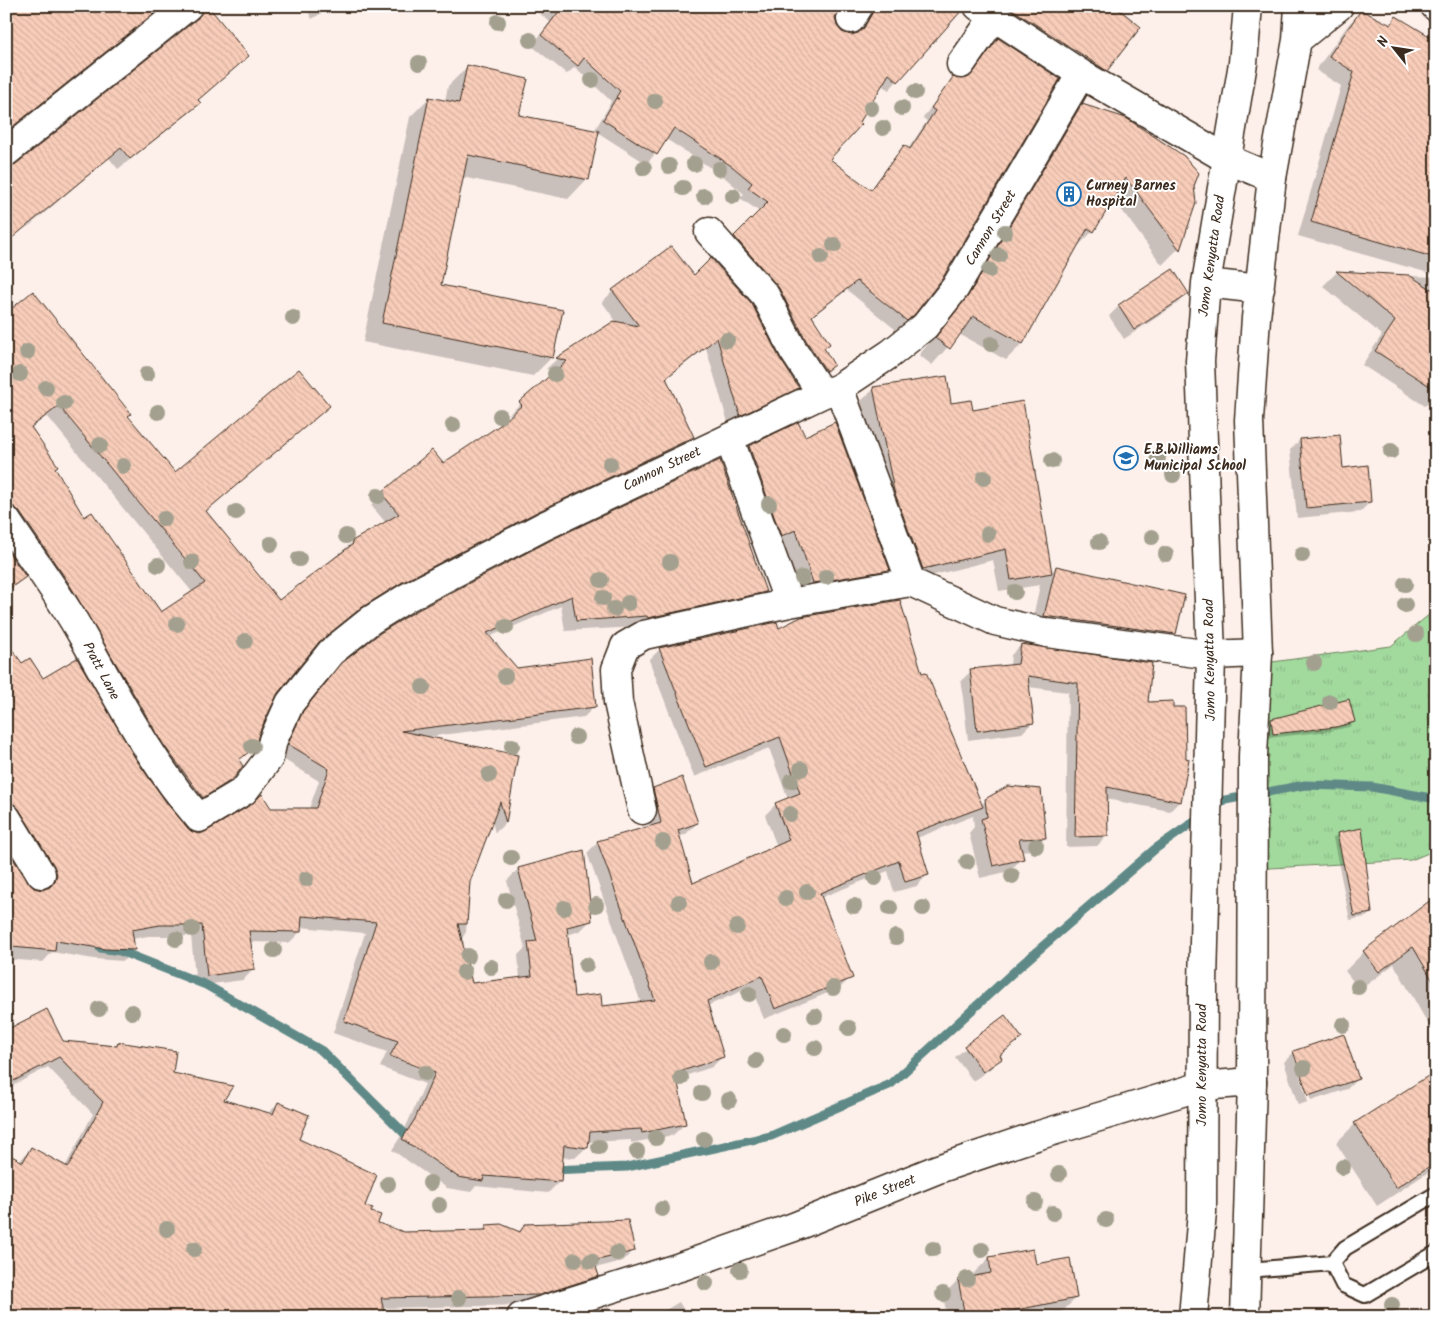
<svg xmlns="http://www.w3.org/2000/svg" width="1442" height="1323" viewBox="0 0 1442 1323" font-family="Kalam,sans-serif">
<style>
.grass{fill:url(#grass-tufts);stroke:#6e825e}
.shadow{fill:#0003;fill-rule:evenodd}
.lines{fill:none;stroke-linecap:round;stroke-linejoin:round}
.stream{stroke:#5f8987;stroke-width:9}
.building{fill:url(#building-back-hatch);stroke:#3b2a1e;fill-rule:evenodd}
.lane-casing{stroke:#3b2a1e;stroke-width:18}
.street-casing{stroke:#3b2a1e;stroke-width:31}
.secondary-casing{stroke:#3b2a1e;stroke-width:31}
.lane{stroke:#fff;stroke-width:14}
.street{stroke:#fff;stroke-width:28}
.secondary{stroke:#fff;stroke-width:28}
.tree{fill:#a3a08f}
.labels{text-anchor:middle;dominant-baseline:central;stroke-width:4;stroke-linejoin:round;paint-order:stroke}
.poi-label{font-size:14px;font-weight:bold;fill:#3b2a1e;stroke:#fff;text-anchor:start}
.street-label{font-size:14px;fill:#3b2a1e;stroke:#fff}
</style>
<defs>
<pattern id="grass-tufts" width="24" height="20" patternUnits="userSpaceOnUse" patternTransform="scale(1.25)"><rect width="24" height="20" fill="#a2da9e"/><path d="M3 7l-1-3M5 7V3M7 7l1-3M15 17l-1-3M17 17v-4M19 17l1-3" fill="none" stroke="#8cbb88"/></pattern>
<pattern id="building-back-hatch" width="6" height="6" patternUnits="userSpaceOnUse" patternTransform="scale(1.25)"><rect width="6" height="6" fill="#f8cdb9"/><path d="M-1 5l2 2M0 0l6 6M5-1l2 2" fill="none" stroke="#d6b09f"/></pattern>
</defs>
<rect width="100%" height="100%" fill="#fdf0ea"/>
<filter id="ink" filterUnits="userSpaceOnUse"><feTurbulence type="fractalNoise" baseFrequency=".02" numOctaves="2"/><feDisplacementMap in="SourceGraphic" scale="10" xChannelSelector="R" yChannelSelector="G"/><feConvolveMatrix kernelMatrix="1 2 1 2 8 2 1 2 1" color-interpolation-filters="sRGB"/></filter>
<g filter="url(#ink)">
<path class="grass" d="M1436,609V850L1411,860L1253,869L1272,662L1391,646Z"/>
<path class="shadow" d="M6,6H165L6,133Z
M305,6H333L312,19Z
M531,6H840L834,19L836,27L843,34L851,36L857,35L865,16L861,6H962L889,90L881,85L828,160L870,191L895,156L904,146L908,149L927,121L923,118L944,89L954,79L968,80L998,40L913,314L896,330L847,290L811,317L829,344L823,349L833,365L823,375L725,247L760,212L740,198L744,194L723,176L666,139L647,164L597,132L587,179L568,199L462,177L439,286L552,357L533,376L363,342L410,117L429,98L445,101L448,86L467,67L518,116L594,131L608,108L611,101L575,67L567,74L532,46L550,22Z
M983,6H1048L1106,70L1097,80Z
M1362,11L1389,25L1396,18L1436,42V275L1298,236L1341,86L1316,70L1348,25Z
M197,101L199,103L188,114L118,169L109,158L29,226L28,224L6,168Z
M1081,102L1080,105L1125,119L1194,203L1178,249L1162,265L1113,198L1093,231L1076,248L1022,344L1006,360L959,334L932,365L919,355L952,314L1070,114Z
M671,248L694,277L778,358L797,387L786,398L729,426L706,348L665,379L693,437L682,448L388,594L349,619L313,647L277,693L258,733L255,745L238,761L232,778L221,790L191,808L6,521V315L127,416L175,474L329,406L205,512L279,602L353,542L386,523L371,505L382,494L442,465L504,424L511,417L509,414L557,371L546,369L557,359L616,321L602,302L613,291ZM47,416L193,593L161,614L84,519L30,429Z
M1336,273L1436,277V395L1425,406L1362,365L1382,335L1323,286Z
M1187,294L1177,304L1124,339L1109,316L1119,306Z
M874,389L950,405L1051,573L1056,567L1183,596L1174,634L1159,649L1030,631L1040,585L999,591L993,560L911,581L882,504L861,401Z
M798,424L804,437L888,569L875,582L800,595L783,542L768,548L736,460L749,447Z
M1300,440L1342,469L1370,502L1360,512L1297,518L1290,450Z
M552,541L764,592L753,603L636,627L565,631L561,606L489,637L516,669L595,706L584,717L426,737L516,756L505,823L495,833L492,821L469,882L466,932L461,940L464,942L463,949L471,985L520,979L518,955L525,948L507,881L518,869L591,920L580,931L567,935L573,999L601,1008L641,1003L587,853L598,842L649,828L643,800L654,789L697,823L686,834L679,837L693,885L777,847L765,815L776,804L788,799L769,748L694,777L649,660L660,649L778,629L921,675L981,805L986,800L1045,838L1032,850L1020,851L1022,858L1010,871L980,878L969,833L974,827L973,816L917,838L928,874L917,886L894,892L888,871L820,898L851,977L840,988L764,1019L751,987L707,1006L723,1056L712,1067L676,1079L685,1124L673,1135L631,1143V1140L587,1142V1147L575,1158L561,1157L559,1182L548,1193L476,1186L471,1192L447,1188L392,1150L404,1131L425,1084L380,1067L387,1052L333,1033L365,933L300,927V932L289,943L250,942L254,969L243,980L196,986L191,936H148L132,939L134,950L123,961L94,959L52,952L43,962L6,959V850L27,883L33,889L42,891L45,890L46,885L6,820V643L21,665L42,680L136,762L168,807L192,833L200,835L271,810L309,809L319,781L278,756L293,724L331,676L343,664Z
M6,550L25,577L6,593Z
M1021,645L1147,704L1172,708L1180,801L1170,811L1106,799L1107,836L1097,846L1066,847L1068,692L1028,687L1032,723L1022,733L968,740L961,681L971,671L1010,666L1011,655Z
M1271,720L1354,722L1349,727L1330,731L1269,738L1267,725Z
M1338,834L1371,913L1366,917L1350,920L1333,838Z
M1436,905V1038L1394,964L1360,990L1345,971L1364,952Z
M1005,1017L1020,1038L999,1057L1000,1058L990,1069L973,1081L955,1057Z
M6,1031L62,1042L115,1047L118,1043L222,1101L268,1114L278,1103L297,1140L364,1206L376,1224L404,1234L481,1232L487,1226L518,1232L525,1225L634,1250L623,1261L595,1268L598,1276L587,1286L528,1305L382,1308L384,1317H6V1154L19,1162L31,1148L65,1167L93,1114L48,1067L6,1089Z
M1294,1052L1357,1079L1347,1089L1311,1101L1296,1056H1294L1308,1102L1298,1105L1284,1062Z
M1436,1072V1167L1377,1206L1336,1143L1355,1124Z
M989,1258L1035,1266L1076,1298L1061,1313L1041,1317H947L943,1295L958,1280L975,1277L974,1273Z
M679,1302L688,1317H654Z
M609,1307L613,1317H578Z"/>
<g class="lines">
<path class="stream" d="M100,948L120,951L206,985L322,1051L412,1141
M550,1170L627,1167L771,1136L891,1084L1020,966L1155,849L1225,800L1305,785L1372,787L1436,799"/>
</g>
<path class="building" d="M6,6H163L6,132Z
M203,6H208L249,56L198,100L201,103L130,159L121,148L6,243V167L16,164L198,18Z
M563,6H840L835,18L837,26L842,32L851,35L858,33L864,28L875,6H963V9L900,80L898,82L889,74L860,122L862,124L830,159L871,190L904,145L910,149L935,111L931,108L953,77L967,78L973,73L998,38L1060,79L942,279L914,315L907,321L857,281L812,316L830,344L824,348L834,365L826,371L807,342L779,288L734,236L768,202L748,188L752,183L733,167L674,128L657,155L603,120L616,98L619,99L616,97L620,91L584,58L578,66L541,35Z
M1007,6H1115L1141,27L1107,71Z
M1361,10L1391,25L1396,16L1436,40V258L1311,222L1354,72L1329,56Z
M467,65L528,79L519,115L599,131L589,180L468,155L441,285L563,310L553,358L382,323L429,97L459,103Z
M1087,95L1082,104L1126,118L1184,156L1199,173L1194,186L1196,203L1180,250L1126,178L1094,232L1088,228L1023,344L973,316L950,349L935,338L968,296Z
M671,246L694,275L711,258L752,304L779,357L799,388L740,416L717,338L666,378L694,437L537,512L401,583L361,608L319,642L278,693L259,733L256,746L239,760L243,766L233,779L203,798L163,744L68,582L19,511L13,506L6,505V313L33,291L131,414L128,416L175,472L299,369L330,406L206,511L279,600L353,544L352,541L399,514L381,493L432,450L443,463L503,423L522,405L519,402L567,361L556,358L614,321L639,326L612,290ZM59,406L205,583L161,612L92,512L84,517L55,468L58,466L31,427Z
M1173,269L1189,294L1134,330L1118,305Z
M1336,271L1409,275L1436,292V390L1375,351L1395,321Z
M947,376L951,403L971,400L973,410L1023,401L1052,573L1011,580L1006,549L923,569L894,491L873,387Z
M798,422L805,436L835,422L890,570L813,583L796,530L781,536L749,446Z
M1340,435L1343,468L1368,465L1371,502L1306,508L1300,439Z
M720,460L766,592L648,618L647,616L576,621L572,596L487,633L517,668L591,658L596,707L401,731L518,755L506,823L500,802L470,882L467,924H458L472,983L532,976L528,942L537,941L518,868L584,850L592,921L567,927L574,997L601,994L602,1006L655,1000L597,841L661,823L653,788L682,777L698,823L678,830L693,883L789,840L775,803L800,793L780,737L706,767L659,648L777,622L779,628L801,617L900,600L922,673L926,672L983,807L916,832L929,875L905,882L899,861L820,893L853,978L775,1009L762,976L707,1001L724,1057L676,1073L686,1124L642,1133L641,1129L590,1132L588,1148L564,1145L561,1182L484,1176L483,1181L458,1177L402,1139L415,1119L435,1073L390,1056L398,1041L344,1021L376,922L302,916L301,932L249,931L255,969L207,976L202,925H160L132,930L135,950L105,949L56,941L55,951L12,947L6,937V853L9,852L28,882L34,888L42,890L50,887L55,881L57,874L54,866L19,809L14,804L6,801V641L22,663L30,658L43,678L77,658L137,761L169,806L192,832L200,834L207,831L252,804L262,794L271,808H316L329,769L288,744L303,711L342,663L380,633L416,611L551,540Z
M7,550L26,577L6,591V551Z
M1056,566L1185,595L1176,634L1044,616Z
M1021,644L1152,663L1148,702L1173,701V707H1185L1186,758L1189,759L1181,802L1107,787L1108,836L1075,837L1078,683L1028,676L1034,723L977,731L970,669L1018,664Z
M1349,699L1355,722L1336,727L1273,734L1271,719Z
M1008,786L1041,789L1046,838L1019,839L1024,859L993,866L981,819L987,817L985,799Z
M1362,828L1372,913L1354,916L1337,833Z
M1436,896V986L1413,947L1379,972L1363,951Z
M47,1009L63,1041L117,1046L118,1042L176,1051L173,1073L233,1086L224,1100L273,1114L278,1102L309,1115L299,1139L377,1175L365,1206L373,1208L371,1212L381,1215L378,1223L404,1232L486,1230V1225L501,1224L520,1232L525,1224L628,1220L635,1251L594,1261L599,1276L540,1295L381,1298L385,1317H15L16,1312H6V1153L23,1162L31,1147L68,1167L103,1102L59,1057L6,1085V1030Z
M1005,1015L1022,1038L1000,1055L1002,1059L983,1072L964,1046Z
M1344,1034L1359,1079L1308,1096L1293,1051Z
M1436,1071V1162L1396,1188L1354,1123Z
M1033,1249L1036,1264L1070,1258L1077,1298L981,1317H965L958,1279L991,1273L989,1257Z"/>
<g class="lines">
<g class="lane-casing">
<path id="lane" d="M1332,1263L1343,1285L1365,1295L1436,1253
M1248,1270L1332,1263L1345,1248L1436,1194"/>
</g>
<g class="street-casing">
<path id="street" d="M978,6L1081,74L1227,159L1272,178
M1435,6L1436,7
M851,19L859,6
M961,64L994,17
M6,152L188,6
M709,232L765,295L793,350L822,394
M839,388L911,582L995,621L1047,633L1211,655L1258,653
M6,520C31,558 60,595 82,635C118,698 151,763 199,818L244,791L269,758L273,740L290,703L331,652L371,620L408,597L544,526L822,394L839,388L890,354L925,326L955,288L1081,74
M789,603L911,582
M642,810L618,702L616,669L625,646L644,635L789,603L729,438
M6,817L41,874
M521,1317L680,1267L794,1227L938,1169L1036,1136L1202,1086L1252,1082"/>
</g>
<g class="secondary-casing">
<path id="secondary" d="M1297,40L1339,6
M1206,283L1260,289
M1193,1317L1202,1212L1203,984L1211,655L1200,361L1206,283L1243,63L1248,6
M1245,1317L1252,1082L1253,756L1258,653L1249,420L1256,318L1272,178L1297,40L1299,6"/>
</g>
<use href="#lane" class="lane"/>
<use href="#street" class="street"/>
<use href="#secondary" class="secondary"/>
</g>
<g class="tree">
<circle cx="498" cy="22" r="8"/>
<circle cx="530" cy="40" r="8"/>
<circle cx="419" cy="63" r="8"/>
<circle cx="592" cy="80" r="8"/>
<circle cx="915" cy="92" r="8"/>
<circle cx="655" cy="101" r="8"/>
<circle cx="871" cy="108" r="8"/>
<circle cx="902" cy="108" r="8"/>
<circle cx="883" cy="128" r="8"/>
<circle cx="694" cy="164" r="8"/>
<circle cx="669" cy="166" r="8"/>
<circle cx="644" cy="168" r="8"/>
<circle cx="719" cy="169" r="8"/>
<circle cx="683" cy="188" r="8"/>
<circle cx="704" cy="196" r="8"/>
<circle cx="733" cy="196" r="8"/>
<circle cx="1005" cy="232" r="8"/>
<circle cx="834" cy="245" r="8"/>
<circle cx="999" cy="255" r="8"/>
<circle cx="821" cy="257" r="8"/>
<circle cx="989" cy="270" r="8"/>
<circle cx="293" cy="318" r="8"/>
<circle cx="727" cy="340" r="8"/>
<circle cx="991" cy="344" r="8"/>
<circle cx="27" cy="352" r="8"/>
<circle cx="20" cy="374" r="8"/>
<circle cx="147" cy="374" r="8"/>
<circle cx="555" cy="374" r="8"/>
<circle cx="46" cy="388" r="8"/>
<circle cx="64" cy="403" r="8"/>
<circle cx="158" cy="412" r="8"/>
<circle cx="500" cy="416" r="8"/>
<circle cx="453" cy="425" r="8"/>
<circle cx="100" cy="445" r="8"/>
<circle cx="1391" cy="451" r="8"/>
<circle cx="1158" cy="458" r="8"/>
<circle cx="1052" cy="461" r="8"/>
<circle cx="610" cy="464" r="8"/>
<circle cx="123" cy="466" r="8"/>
<circle cx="1173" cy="475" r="8"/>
<circle cx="984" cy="478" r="8"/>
<circle cx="378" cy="496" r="8"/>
<circle cx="769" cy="504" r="8"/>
<circle cx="236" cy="512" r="8"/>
<circle cx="164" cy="519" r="8"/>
<circle cx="988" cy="534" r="8"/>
<circle cx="346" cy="536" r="8"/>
<circle cx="1152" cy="537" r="8"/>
<circle cx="1099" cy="542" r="8"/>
<circle cx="271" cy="544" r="8"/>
<circle cx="1166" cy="554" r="8"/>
<circle cx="1302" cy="555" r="8"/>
<circle cx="299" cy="559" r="8"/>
<circle cx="192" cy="562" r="8"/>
<circle cx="670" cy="562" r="8"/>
<circle cx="158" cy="565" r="8"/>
<circle cx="826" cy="577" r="8"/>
<circle cx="802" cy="578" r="8"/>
<circle cx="601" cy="580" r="8"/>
<circle cx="1405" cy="584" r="8"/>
<circle cx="1015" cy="592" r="8"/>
<circle cx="603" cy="598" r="8"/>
<circle cx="628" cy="603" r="8"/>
<circle cx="1405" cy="605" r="8"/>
<circle cx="614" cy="609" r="8"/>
<circle cx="177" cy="624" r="8"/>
<circle cx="506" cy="627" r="8"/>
<circle cx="1416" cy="634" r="8"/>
<circle cx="245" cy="641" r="8"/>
<circle cx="1314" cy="663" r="8"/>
<circle cx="505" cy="676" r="8"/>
<circle cx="423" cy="687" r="8"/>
<circle cx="1330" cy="702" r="8"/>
<circle cx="576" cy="737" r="8"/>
<circle cx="252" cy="746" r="8"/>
<circle cx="512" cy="746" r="8"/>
<circle cx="801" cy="769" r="8"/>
<circle cx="489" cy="775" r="8"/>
<circle cx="791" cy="781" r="8"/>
<circle cx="790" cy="814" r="8"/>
<circle cx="663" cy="842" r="8"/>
<circle cx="1036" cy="846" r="8"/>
<circle cx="511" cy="858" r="8"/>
<circle cx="967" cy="862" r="8"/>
<circle cx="1012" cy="876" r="8"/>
<circle cx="875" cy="878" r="8"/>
<circle cx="306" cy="879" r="8"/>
<circle cx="807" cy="892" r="8"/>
<circle cx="786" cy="898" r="8"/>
<circle cx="506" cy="900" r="8"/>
<circle cx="679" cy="902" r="8"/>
<circle cx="596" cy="905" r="8"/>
<circle cx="854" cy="906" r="8"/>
<circle cx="564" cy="908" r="8"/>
<circle cx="890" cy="908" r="8"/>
<circle cx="923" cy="908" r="8"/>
<circle cx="737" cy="927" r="8"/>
<circle cx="192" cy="929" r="8"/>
<circle cx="896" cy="937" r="8"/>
<circle cx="176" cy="939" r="8"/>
<circle cx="274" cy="950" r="8"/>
<circle cx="468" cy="956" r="8"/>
<circle cx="711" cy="962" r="8"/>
<circle cx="586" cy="965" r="8"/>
<circle cx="491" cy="967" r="8"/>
<circle cx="464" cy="972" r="8"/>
<circle cx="1358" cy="987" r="8"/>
<circle cx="833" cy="988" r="8"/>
<circle cx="749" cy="994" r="8"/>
<circle cx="99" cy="1009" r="8"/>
<circle cx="132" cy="1012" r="8"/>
<circle cx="815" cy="1016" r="8"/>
<circle cx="1343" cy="1025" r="8"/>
<circle cx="849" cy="1028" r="8"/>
<circle cx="784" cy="1034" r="8"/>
<circle cx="815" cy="1048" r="8"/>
<circle cx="756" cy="1061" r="8"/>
<circle cx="1304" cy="1068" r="8"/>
<circle cx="425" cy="1073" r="8"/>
<circle cx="681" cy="1078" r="8"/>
<circle cx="702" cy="1093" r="8"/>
<circle cx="729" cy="1100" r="8"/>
<circle cx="656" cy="1138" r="8"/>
<circle cx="704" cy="1139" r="8"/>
<circle cx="599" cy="1147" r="8"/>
<circle cx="637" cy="1151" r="8"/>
<circle cx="1343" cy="1167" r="8"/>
<circle cx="1059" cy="1174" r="8"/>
<circle cx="430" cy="1183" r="8"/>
<circle cx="388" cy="1184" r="8"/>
<circle cx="1035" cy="1202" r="8"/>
<circle cx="439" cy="1205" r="8"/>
<circle cx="662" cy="1209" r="8"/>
<circle cx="1053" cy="1213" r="8"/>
<circle cx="1106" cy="1220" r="8"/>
<circle cx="167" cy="1229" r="8"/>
<circle cx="194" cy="1249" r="8"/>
<circle cx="933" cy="1249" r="8"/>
<circle cx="982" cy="1250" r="8"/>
<circle cx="617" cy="1253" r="8"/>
<circle cx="575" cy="1260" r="8"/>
<circle cx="591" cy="1261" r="8"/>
<circle cx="740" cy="1270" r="8"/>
<circle cx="967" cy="1279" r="8"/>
<circle cx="706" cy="1283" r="8"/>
<circle cx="943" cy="1294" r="8"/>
<circle cx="459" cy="1298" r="8"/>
<circle cx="1392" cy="1305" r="8"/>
</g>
</g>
<defs>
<g id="building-ring" transform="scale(1.25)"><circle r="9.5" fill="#fff" stroke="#1f6fb2" stroke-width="1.5"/><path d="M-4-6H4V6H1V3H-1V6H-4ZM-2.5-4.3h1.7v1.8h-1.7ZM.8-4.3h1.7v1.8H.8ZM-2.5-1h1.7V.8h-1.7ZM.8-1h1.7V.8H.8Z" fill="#1f6fb2"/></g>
<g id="school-ring" transform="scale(1.25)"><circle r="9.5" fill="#fff" stroke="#1f6fb2" stroke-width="1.5"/><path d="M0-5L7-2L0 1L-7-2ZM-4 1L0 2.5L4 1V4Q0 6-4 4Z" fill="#1f6fb2"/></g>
</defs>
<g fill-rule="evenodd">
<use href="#building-ring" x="1069" y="194"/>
<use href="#school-ring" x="1126" y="458"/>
</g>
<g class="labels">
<g class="poi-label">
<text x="1086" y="186">Curney Barnes<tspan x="1086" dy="16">Hospital</tspan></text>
<text x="1144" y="450">E.B.Williams<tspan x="1144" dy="16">Municipal School</tspan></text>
</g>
<g class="street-label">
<text transform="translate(991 228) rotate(-59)">Cannon Street</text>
<text transform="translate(1212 256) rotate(-82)">Jomo Kenyatta Road</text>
<text transform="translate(662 469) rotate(-26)">Cannon Street</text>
<text transform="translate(1210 660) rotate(-91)">Jomo Kenyatta Road</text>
<text transform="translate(101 671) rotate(62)">Pratt Lane</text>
<text transform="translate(1202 1065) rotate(-90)">Jomo Kenyatta Road</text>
<text transform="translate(885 1191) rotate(-22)">Pike Street</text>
</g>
</g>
<rect width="1442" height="1323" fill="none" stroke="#fff" stroke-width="25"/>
<rect x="12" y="12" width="1417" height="1298" fill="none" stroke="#3b2a1e" stroke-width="2" filter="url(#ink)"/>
<g transform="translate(1394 48) rotate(300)" stroke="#ffffff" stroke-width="4" paint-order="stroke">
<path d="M0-4L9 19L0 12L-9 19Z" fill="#3b2a1e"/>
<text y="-8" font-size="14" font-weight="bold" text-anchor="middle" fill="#3b2a1e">N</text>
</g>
</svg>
